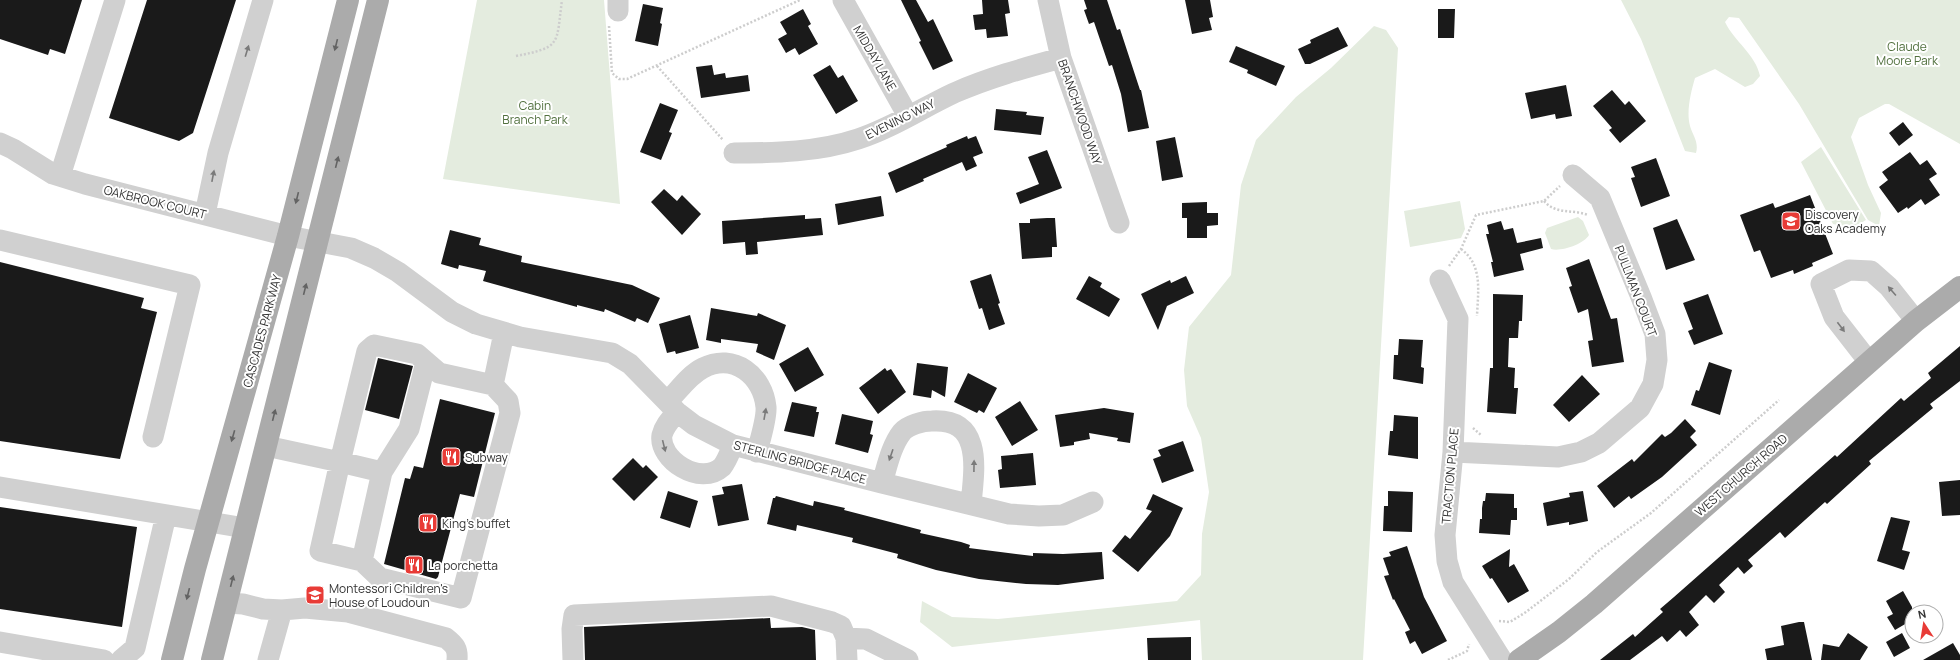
<svg xmlns="http://www.w3.org/2000/svg" width="1960" height="660" viewBox="0 0 1960 660" font-family="Manrope,sans-serif">
<style>
.green{fill:#e4ecdf}
.building{fill:#1a1a1a}
.lines{fill:none;stroke-linecap:round;stroke-linejoin:round}
.path{stroke:#cdcdcd;stroke-width:2.5;stroke-dasharray:2 2;stroke-linecap:butt}
.minor{stroke:#d0d0d0;stroke-width:21}
.major{stroke:#ababab;stroke-width:22}
.oneway{fill:#636363}
.oneway2{fill:#7a7a7a}
.labels{text-anchor:middle;dominant-baseline:central;stroke-width:4;stroke-linejoin:round;paint-order:stroke}
.park-label{font-size:12px;fill:#51703e;stroke:#fff}
.street-label{font-size:12px;fill:#333;stroke:#fff}
.poi-label{font-size:12px;fill:#333;stroke:#fff;text-anchor:start}
</style>
<rect width="100%" height="100%" fill="#fff"/>
<path class="green" d="M477,0H604L620,204L443,179Z
M1621,0H1960V144L1889,104H1885L1859,118L1851,137L1868,185L1881,213L1879,226L1868,220L1799,104L1739,18L1729,17L1725,22C1734,41 1756,55 1760,76L1753,84L1745,87L1715,69L1695,78C1691,92 1686,111 1690,126C1693,136 1699,142 1696,153L1685,151L1641,39Z
M1374,26L1386,30L1398,48L1363,660H1202L1200,620L952,647L920,622L922,601L952,617L998,619L1177,601L1201,575L1202,534L1209,492L1201,438L1187,406L1184,370L1189,327L1231,275L1241,185L1256,140L1296,97L1331,68Z
M1821,147L1866,220L1853,228L1833,224L1801,162Z
M1460,201L1465,229L1461,238L1410,247L1404,211Z
M1578,217L1583,221L1589,235C1584,244 1561,252 1551,249L1545,233L1547,228Z"/>
<path class="building" d="M0,0H82L65,54L50,49L48,55L0,39Z
M147,0H236L193,133L179,141L109,118Z
M901,0H916L928,22L933,19L953,61L933,70L919,42L921,41Z
M982,0H1008L1010,13L1005,14L1008,36L987,38L986,29L975,30L973,15L983,14Z
M1084,0H1107L1117,30L1120,29L1140,90H1141L1149,128L1128,132L1121,94L1112,65L1109,66L1094,22L1089,24L1084,10L1087,9Z
M1185,0H1210L1213,17L1209,18L1212,30L1192,34Z
M643,4L663,8L660,23L662,24L658,46L635,41Z
M803,9L811,24L808,26L818,44L799,55L795,48L786,53L778,39L787,34L780,22Z
M1438,9H1455L1454,38H1438Z
M1338,27L1348,46L1310,64H1305L1298,49L1311,43L1310,40Z
M1236,46L1285,66L1276,86L1247,73L1248,70L1229,62Z
M712,65L714,75L725,73L726,78L748,75L750,91L701,98L696,67Z
M830,65L838,78L843,75L858,101L836,114L813,75Z
M1566,85L1572,116L1556,119L1555,114L1531,119L1525,93Z
M1612,90L1625,105L1629,101L1646,121L1620,143L1609,130L1612,128L1593,106Z
M660,103L678,110L669,132L672,133L661,160L640,152Z
M996,109L1027,112L1026,115L1044,117L1041,135L994,130Z
M1903,122L1913,135L1899,146L1889,133Z
M967,136L968,139L976,136L983,153L973,157L977,166L966,171L962,162L923,179L924,181L896,193L888,173L947,147L946,145Z
M1175,137L1183,177L1162,181L1156,141Z
M1047,150L1062,188L1020,204L1016,193L1039,184L1028,157Z
M1910,152L1920,165L1927,160L1937,174L1929,179L1940,195L1925,205L1921,199L1908,209L1907,207L1898,213L1879,187L1888,180L1882,172Z
M1656,158L1670,196L1641,207L1631,178L1635,177L1631,167Z
M664,189L677,201L682,195L701,214L682,235L651,202Z
M1810,195L1833,254L1812,263L1813,266L1794,274L1793,270L1771,278L1760,250L1754,252L1740,215L1773,203L1775,208Z
M881,196L884,216L838,225L835,204Z
M1207,202V213H1218V225L1207,226V238H1187V218H1182V203Z
M805,215V219L821,218L823,235L757,242L758,254L746,255L745,242L723,244L722,221Z
M1047,218H1055L1057,247H1052V257L1022,259L1019,223H1030V219Z
M1677,219L1695,260L1666,270L1653,228Z
M1501,221L1504,230L1513,228L1517,243L1541,238L1543,248L1520,254L1524,270L1494,277L1491,262H1493L1486,234H1489L1487,225Z
M450,230L481,238L479,245L522,256L521,262L632,285L660,298L648,323L637,318L635,322L605,309L604,312L577,305V307L483,281L486,271L459,265L458,269L441,264Z
M1589,259L1611,319L1617,318L1624,362L1592,367L1588,341L1593,340L1588,309L1578,313L1569,287L1572,286L1566,268Z
M0,262L144,298L141,308L157,312L120,459L0,441Z
M991,274L1000,303L998,304L1005,324L989,330L982,308L979,309L970,281Z
M1089,276L1102,283L1100,287L1120,299L1109,317L1076,299Z
M1186,276L1194,293L1167,306L1158,330L1141,294L1170,280L1171,283Z
M1493,294L1523,295L1522,321H1519L1518,338H1509L1508,367L1515,368L1514,388H1518L1516,414L1487,412L1490,368H1493Z
M1708,294L1723,334L1694,345L1688,331L1693,329L1683,303Z
M711,308L757,316L758,313L786,325L774,360L756,352L758,344L721,339V343L706,340Z
M690,315L699,348L676,354L675,351L667,353L659,324Z
M1399,339L1423,340L1421,367L1424,368L1423,384L1393,379L1394,355H1398Z
M1960,346V381L1930,404L1933,408L1869,461L1871,464L1827,504L1825,502L1785,538L1780,532L1748,560L1753,566L1744,574L1738,567L1719,585L1725,592L1714,603L1706,595L1689,612L1699,625L1686,637L1680,630L1667,642L1662,636L1630,660H1600L1633,634L1635,637L1663,612L1660,609L1674,597L1835,455L1837,457L1901,398L1904,401L1931,378L1928,373Z
M808,347L824,375L795,392L779,364Z
M378,358L413,366L399,419L365,410Z
M1709,362L1732,370L1720,415L1691,405L1696,390L1699,391Z
M917,363L948,367L945,397L932,390L931,398L913,395Z
M885,368L887,371L891,369L906,392L878,414L859,388Z
M968,373L997,388L984,413L979,410L977,413L954,402Z
M1582,375L1600,394L1569,422L1553,405Z
M440,399L495,413L474,497L460,494L438,577L436,579L384,564L405,478L410,479L414,466L423,468Z
M1020,401L1038,430L1012,446L995,417Z
M792,402L817,407L816,412H819L814,437L784,431Z
M1104,408L1134,413L1130,443L1117,441L1118,438L1089,433L1090,439L1074,442V445L1060,447L1055,415Z
M842,414L873,421L870,434L873,435L868,453L835,444Z
M1394,415L1418,417V459L1388,455L1390,431H1393Z
M1685,419L1696,431L1690,437L1697,445L1662,477L1631,499L1629,496L1614,508L1597,486L1632,459L1634,462L1662,434L1665,437L1671,433Z
M1183,441L1194,471L1162,483L1153,459L1161,456L1158,450Z
M1033,453L1036,485L1000,488L998,470L1002,469L1001,456Z
M633,458L643,468L646,465L658,477L634,501L612,479Z
M1960,480V515L1942,516L1939,482Z
M742,484L749,520L718,526L712,496L724,494L722,487Z
M668,491L698,501L690,528L660,518Z
M1388,491L1413,492L1412,532L1383,531L1384,506H1388Z
M1583,491L1588,521L1569,525V522L1547,526L1543,503L1570,497L1569,493Z
M1486,493L1514,494V508H1517V520H1511L1510,535L1479,533L1480,519H1482V508L1483,501H1485Z
M1153,494L1183,508L1170,536L1138,572L1112,551L1125,535L1130,539L1152,511L1146,509Z
M776,496L813,506L814,501L845,508L844,510L921,530L920,533L961,542L970,545L969,548L1033,556V553L1063,554L1102,552L1104,579L1058,585L1026,584L979,579L936,570L897,558L898,554L852,542L853,538L797,525L796,531L767,524L773,498H775Z
M0,507L137,527L122,627L0,609Z
M1891,517L1910,521L1902,550L1910,552L1904,570L1877,561Z
M1407,546L1424,597L1447,641L1422,654L1415,641L1410,644L1405,632L1410,630L1394,599L1393,600L1384,576L1389,575L1383,558L1391,556L1389,552Z
M1510,549L1509,567L1514,564L1529,591L1508,603L1492,578L1490,579L1482,566Z
M1903,591L1912,607V620L1895,630L1887,617L1893,614L1886,601Z
M770,618L771,628L802,627L815,630L816,660H585L584,627Z
M1799,622H1804L1812,660H1767L1765,649L1784,645L1781,626Z
M1848,633L1868,647L1860,660H1821L1823,644L1839,647Z
M1902,633L1910,648L1894,657L1886,642Z
M1191,637V660H1148L1147,638Z
M1953,643L1960,655V660H1923Z"/>
<g class="lines">
<path class="path" d="M609,26L612,73L619,79H627L800,0
M516,56C562,47 556,45 562,0
M657,66L723,140
M1544,201C1556,215 1573,209 1588,215
M1461,249C1483,265 1478,291 1477,316
M1449,266L1461,249L1476,215L1544,201L1560,186
M1473,428L1481,435
M1499,621L1510,622L1526,612L1569,579L1597,552L1651,513L1779,400
M1448,660L1467,651L1469,644"/>
<path class="minor" d="M618,0V11
M843,0L908,116
M1048,0L1061,58L1119,223
M0,143L13,149L53,174L85,184L288,236L351,248L374,258L398,272L452,312L476,324L520,337L612,353L630,364L677,412L694,425L733,445L882,483L1009,514L1039,516L1063,515L1093,502
M734,153C775,153 819,152 858,139C892,128 922,108 954,93C988,78 1024,68 1061,58
M60,176L115,0
M205,214L218,153L263,0
M0,240L190,285L153,437
M1440,280L1458,319L1453,452L1445,535L1447,561L1453,582L1502,660
M1869,362L1834,317L1821,284L1849,270L1871,271L1889,287L1916,321
M668,401C679,390 689,375 703,368C734,352 763,376 766,407C767,418 760,440 757,452
M677,412C671,419 664,426 662,435C658,459 700,487 722,467C727,461 730,452 733,445
M266,446L340,462L320,551L362,561L380,578L461,598L510,413L508,401L493,385L504,333
M1453,452L1558,457L1581,452L1599,443L1640,408L1653,384L1657,360L1655,334L1641,297L1600,198L1573,175
M382,472L340,462L367,351L374,345L417,354L439,373L493,385
M882,483C887,467 891,446 902,432C908,425 923,421 932,421C984,418 974,471 971,504
M0,487L245,528
M362,561L382,472L409,429L426,362
M226,603L243,604L263,609L282,610L305,608L348,612L446,638C455,645 458,649 457,660
M846,638L847,660
M0,642L104,660
M121,660L135,648L166,515
M268,660L282,610
M573,660L572,629L574,615L771,606L832,622L841,626L846,638L866,639L908,660"/>
<path class="major" d="M172,660L195,569L288,236L348,0
M212,660L378,0
M1519,660L1559,632L1594,604L1916,321L1960,287"/>
</g>
<defs><path id="oneway-solid" d="M-6-.8H1V-3.2L6.5 0L1 3.2V.8H-6Z"/></defs>
<g class="oneway">
<use href="#oneway-solid" transform="translate(336 45) rotate(104)"/>
<use href="#oneway-solid" transform="translate(337 162) rotate(-76)"/>
<use href="#oneway-solid" transform="translate(297 198) rotate(104)"/>
<use href="#oneway-solid" transform="translate(305 289) rotate(-76)"/>
<use href="#oneway-solid" transform="translate(274 415) rotate(-76)"/>
<use href="#oneway-solid" transform="translate(233 436) rotate(106)"/>
<use href="#oneway-solid" transform="translate(232 581) rotate(-76)"/>
<use href="#oneway-solid" transform="translate(188 594) rotate(104)"/>
</g>
<g class="oneway2">
<use href="#oneway-solid" transform="translate(247 51) rotate(-73)"/>
<use href="#oneway-solid" transform="translate(213 176) rotate(-79)"/>
<use href="#oneway-solid" transform="translate(1892 291) rotate(-131)"/>
<use href="#oneway-solid" transform="translate(1841 327) rotate(53)"/>
<use href="#oneway-solid" transform="translate(765 414) rotate(-80)"/>
<use href="#oneway-solid" transform="translate(664 446) rotate(76)"/>
<use href="#oneway-solid" transform="translate(891 455) rotate(109)"/>
<use href="#oneway-solid" transform="translate(974 466) rotate(-89)"/>
</g>
<defs>
<g id="school-square" transform="scale(1)"><rect x="-9" y="-9" width="18" height="18" rx="4" fill="#e83b36" stroke="#fff"/><path d="M0-5L7-2L0 1L-7-2ZM-4 1L0 2.5L4 1V4Q0 6-4 4Z" fill="#fff"/></g>
<g id="restaurant-square" transform="scale(1)"><rect x="-9" y="-9" width="18" height="18" rx="4" fill="#e83b36" stroke="#fff"/><path d="M-5-6h1v4h1v-4h1v4h1v-4h1v5L-1.5 .5V6h-2V.5L-5-1ZM5-6V6H3V1.5H1.5Q1.5-4 5-6Z" fill="#fff"/></g>
</defs>
<g fill-rule="evenodd">
<use href="#school-square" x="1791" y="221"/>
<use href="#restaurant-square" x="451" y="457"/>
<use href="#restaurant-square" x="428" y="523"/>
<use href="#restaurant-square" x="414" y="565"/>
<use href="#school-square" x="315" y="595"/>
</g>
<g class="labels">
<g class="park-label">
<text x="1907" y="46">Claude<tspan x="1907" dy="14">Moore Park</tspan></text>
<text x="535" y="105">Cabin<tspan x="535" dy="14">Branch Park</tspan></text>
</g>
<g class="street-label">
<text transform="translate(875 58) rotate(60)">MIDDAY LANE</text>
<text transform="translate(1080 112) rotate(71)">BRANCHWOOD WAY</text>
<text transform="translate(900 119) rotate(-26)">EVENING WAY</text>
<text transform="translate(155 202) rotate(14)">OAKBROOK COURT</text>
<text transform="translate(1636 291) rotate(69)">PULLMAN COURT</text>
<text transform="translate(262 331) rotate(-75)">CASCADES PARKWAY</text>
<text transform="translate(800 462) rotate(15)">STERLING BRIDGE PLACE</text>
<text transform="translate(1741 475) rotate(-41)">WEST CHURCH ROAD</text>
<text transform="translate(1450 476) rotate(-85)">TRACTION PLACE</text>
</g>
<g class="poi-label">
<text x="1805" y="214">Discovery<tspan x="1805" dy="14">Oaks Academy</tspan></text>
<text x="465" y="457">Subway</text>
<text x="442" y="523">King's buffet</text>
<text x="428" y="565">La porchetta</text>
<text x="329" y="588">Montessori Children's<tspan x="329" dy="14">House of Loudoun</tspan></text>
</g>
</g>
<g transform="translate(1924 624) rotate(348)"><circle r="19" fill="#ffffff" stroke="#adadad"/>
<path d="M0-3L7 15L0 10L-7 15Z" fill="#e83b36"/>
<text y="-6" font-size="11" font-weight="bold" text-anchor="middle" fill="#333333">N</text>
</g>
</svg>
